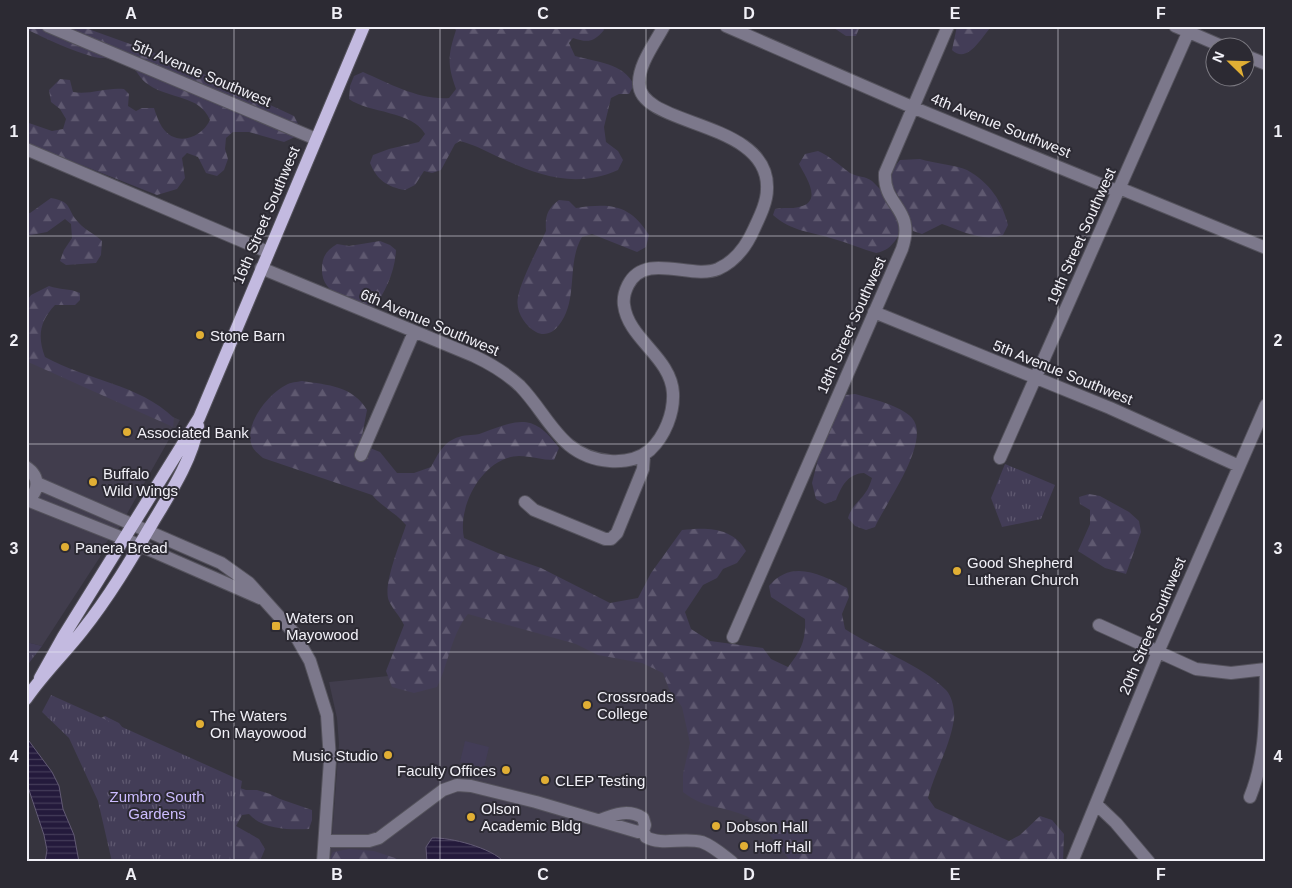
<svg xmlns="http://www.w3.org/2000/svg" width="1292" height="888" viewBox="0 0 1292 888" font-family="Arial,sans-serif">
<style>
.built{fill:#413d4d}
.forest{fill:url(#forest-firs)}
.park{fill:url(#park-tufts)}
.pitch{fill:#433d57}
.water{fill:url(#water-rules);stroke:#625a74}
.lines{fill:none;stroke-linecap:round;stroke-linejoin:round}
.minor-casing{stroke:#54525c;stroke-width:14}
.major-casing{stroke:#54525c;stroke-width:14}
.minor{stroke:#7c788b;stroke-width:12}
.major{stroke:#c3bae0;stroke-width:12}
.grid{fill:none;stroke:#f1f0f7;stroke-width:1;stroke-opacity:0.55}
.poi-dot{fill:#e1af34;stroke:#2c2a33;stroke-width:2}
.labels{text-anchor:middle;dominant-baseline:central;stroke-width:4;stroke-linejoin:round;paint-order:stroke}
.street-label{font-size:15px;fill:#f1f0f7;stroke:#2c2a33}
.poi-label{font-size:15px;fill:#f1f0f7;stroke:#2c2a33;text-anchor:start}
.park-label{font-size:15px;fill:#ccbcff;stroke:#2c2a33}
.neatline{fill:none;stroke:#f1f0f7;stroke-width:2}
.grid-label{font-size:16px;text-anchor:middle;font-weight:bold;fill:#f1f0f7}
</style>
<defs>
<pattern id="forest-firs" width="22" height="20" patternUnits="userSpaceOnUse" patternTransform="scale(1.25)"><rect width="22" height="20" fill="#433d57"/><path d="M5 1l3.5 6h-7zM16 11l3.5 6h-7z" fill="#5f5970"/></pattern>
<pattern id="park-tufts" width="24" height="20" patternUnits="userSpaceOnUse" patternTransform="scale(1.25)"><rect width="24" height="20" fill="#433d57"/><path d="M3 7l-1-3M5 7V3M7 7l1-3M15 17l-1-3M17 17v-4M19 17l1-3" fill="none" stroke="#5f5970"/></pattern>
<pattern id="water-rules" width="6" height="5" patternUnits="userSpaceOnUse" patternTransform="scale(1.25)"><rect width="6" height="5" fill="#241a3c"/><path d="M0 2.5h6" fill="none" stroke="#443c59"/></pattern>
</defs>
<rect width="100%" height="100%" fill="#36343e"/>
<path class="built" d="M26,354L180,420L119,528L103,546L100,557L42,646L26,642Z
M448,539L916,805L1053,862H330L339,744L337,718L329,682L388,676Z"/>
<path class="forest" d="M26,26H80L169,58L294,116L298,124L295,137L284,142L249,132H233L226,138L225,149L228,159L224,170L217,176L206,173L198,157L187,153L182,158L185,178L177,189L157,195L26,143V122L52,131L63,129L66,119L60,109L51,102L49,90L60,79L70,80L73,92C90,95 106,87 124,89L129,94L128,106L136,111L142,108H154C156,114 158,121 162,127C175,147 201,139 210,120C200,95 169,99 149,85C140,80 136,68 128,63C117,56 105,60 94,57C70,50 48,40 26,29Z
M452,26H602L604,30C594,42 588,43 573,38L569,43L575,56C596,62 624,63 634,85L629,94H619L611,98L604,127L606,142L618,151L623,160L618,170C578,188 541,177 503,159C489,153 476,145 460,141L455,144L441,170L432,173L424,171L415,185L405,190C387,187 377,180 370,163L373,155L389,149L419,142L425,134C413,111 368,113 349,99L350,86L354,76L363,72C390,84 419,100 449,98L456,89C447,64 448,55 456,30Z
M831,26H860L856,36H846Z
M957,26H992C982,36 968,65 952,50Z
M818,151C831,157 839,165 850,173C857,177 866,176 872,181C885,193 907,219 897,238C891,247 886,251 876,253C862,249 848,243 834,239C812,232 790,231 773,215L775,209C783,207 792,209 799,207C824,202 805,176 799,164L805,154Z
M920,159C933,163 956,165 967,170C990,183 1002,201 1008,225L1003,235C983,242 961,231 942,224L922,234L913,231L909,216L890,181L891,171L900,160Z
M51,198C74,202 66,210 79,223C85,230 95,234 102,241L101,255L96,263L66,265L60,261L64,250L72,238L71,224L65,219L47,232L26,236V213H30Z
M559,200L569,201L576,208C610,203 630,204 649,235L646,247L637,252L592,234L582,237C566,264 579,300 559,325C554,332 545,337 536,332C525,326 515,311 518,297C521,280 538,248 546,231C545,216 547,209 559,200Z
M380,241L390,245L396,250C395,272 385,293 372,310C352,301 321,295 322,269C322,256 327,250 337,244L349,246Z
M49,286C60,290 69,288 80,293V300L75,305H55C40,321 37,336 45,357C86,380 139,384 174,418L173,427L26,361V302L31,295Z
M302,381C328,385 353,386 367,410L362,436L370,448L380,452L397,473H414L431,467C438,454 444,441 459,437C467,434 475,436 482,433C519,419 534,413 559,448L554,460C542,460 531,456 519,456C483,457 457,506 464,538L498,553L541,568L610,603L638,598L651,573L682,530C706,527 733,527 746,551L737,563L723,569L717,578L703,585L685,612L691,629L710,641L763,648L771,659L788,667C801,650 806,641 805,619L771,597L769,586C791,559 821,574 847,588L849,597L842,614L845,629C875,649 922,665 946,690C952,696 955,710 954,719C950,747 935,771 928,798L935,808L1009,841L1020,835L1040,816L1052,820L1064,834L1063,862H791C778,845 762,821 741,814C717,805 705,809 683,792V774L690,743L682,707L669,689L663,673L642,663L598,655L576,644L468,614C451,635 449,663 437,687L414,693L392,687L386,671L404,625C400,616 393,610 389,601C382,586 401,541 406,525C396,513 382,507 372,495L263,458C259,454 254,451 252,446C243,425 268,394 286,385C291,382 297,382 302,381Z
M855,394C870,398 902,406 912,418C932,441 885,504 875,527L866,530L855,526L848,518C853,501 866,500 872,478L864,473C847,474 842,486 836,500L825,504L816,499L812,483L821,447L845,395Z
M1089,494L1100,496L1129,512L1139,521L1141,532L1126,574L1105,568L1078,551L1090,524V510L1080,504L1079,497Z
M105,716L119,723L129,736L228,784L246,790H257L270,794L280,799L312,810V820L309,829C289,830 262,829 249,814L242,815L236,826L259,839L265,849L260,861L215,862L97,720Z
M349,849L374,851L407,862H328L333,852Z"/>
<path class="park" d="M1005,464L1055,485L1041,519L1002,527L991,498Z
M26,642L42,646L26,667Z
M51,695L242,781L229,862H112L98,801L69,738L42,712Z"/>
<path class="pitch" d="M465,741L489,747L484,768L460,762Z"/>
<path class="water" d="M26,737L52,772L59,786L63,809L74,835L79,862H45L47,850L44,835L26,781Z
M432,838C450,837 492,848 504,862H427L426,847Z"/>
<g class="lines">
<g class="minor-casing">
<path id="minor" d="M48,26L316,139
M726,26L912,107L1112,189L1124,190L1266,248
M1175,26L1226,48
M1244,55L1266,64
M26,149L268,252
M261,268L474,356C491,364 506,373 520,386C550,417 560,457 610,461C625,462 639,459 650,450C665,436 674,413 673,393C671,357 628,339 624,305C623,298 625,291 628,285C645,251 691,280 718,269C736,261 747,245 754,229C760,216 767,202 767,189C770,120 640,127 639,84C638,65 655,43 664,26
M874,312L1110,408L1239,466
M361,455L414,332
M1000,458L1191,26
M26,467C40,476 40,492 26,501
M37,483L221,563L249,583L294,633L310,661L327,715L330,760L323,862
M27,500L125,539L260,598
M525,502L534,510L605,539H611L617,533L643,469L644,455
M1099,625L1196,669L1231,673L1266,669
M733,637L902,249C916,208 883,207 885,173L948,26
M1250,797C1267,755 1265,713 1266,669
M1096,804L1116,823L1149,862
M643,831L646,837C661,846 684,837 702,842C713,846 723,855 732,862
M325,841H369L379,838L443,790L457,785L471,786L536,802L638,832L643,831L645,825L643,818C629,809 615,814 600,820
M1072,862L1158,652L1266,405"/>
</g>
<g class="major-casing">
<path id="major" d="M40,678L63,637L199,418L364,26
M26,699C43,674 64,654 82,631C109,597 131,560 153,522C171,492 192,460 198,426"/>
</g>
<use href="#minor" class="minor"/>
<use href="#major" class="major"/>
</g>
<path class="grid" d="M234,26V862M440,26V862M646,26V862M852,26V862M1058,26V862M26,236H1266M26,444H1266M26,652H1266"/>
<g class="poi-dot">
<circle cx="200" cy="335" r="5"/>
<circle cx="127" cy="432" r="5"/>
<circle cx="93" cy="482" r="5"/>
<circle cx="65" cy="547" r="5"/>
<circle cx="957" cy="571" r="5"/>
<rect x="271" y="621" width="10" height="10" rx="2.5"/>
<circle cx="587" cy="705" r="5"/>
<circle cx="200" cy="724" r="5"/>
<circle cx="388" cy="755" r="5"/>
<circle cx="506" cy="770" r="5"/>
<circle cx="545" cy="780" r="5"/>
<circle cx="471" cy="817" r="5"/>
<circle cx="716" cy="826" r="5"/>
<circle cx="744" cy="846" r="5"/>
</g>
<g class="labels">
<g class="street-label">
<text transform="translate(202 73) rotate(23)">5th Avenue Southwest</text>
<text transform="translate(1001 125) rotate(22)">4th Avenue Southwest</text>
<text transform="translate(266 215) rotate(-67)">16th Street Southwest</text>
<text transform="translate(1081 236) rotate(-66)">19th Street Southwest</text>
<text transform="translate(430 322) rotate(23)">6th Avenue Southwest</text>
<text transform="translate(851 325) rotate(-66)">18th Street Southwest</text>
<text transform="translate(1063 372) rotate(22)">5th Avenue Southwest</text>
<text transform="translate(1152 626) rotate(-67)">20th Street Southwest</text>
</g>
<g class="poi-label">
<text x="210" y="335">Stone Barn</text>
<text x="137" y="432">Associated Bank</text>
<text x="103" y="473">Buffalo<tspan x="103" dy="17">Wild Wings</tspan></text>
<text x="75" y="547">Panera Bread</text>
<text x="967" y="562">Good Shepherd<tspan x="967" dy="17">Lutheran Church</tspan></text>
<text x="286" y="617">Waters on<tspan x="286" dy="17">Mayowood</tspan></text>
<text x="597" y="696">Crossroads<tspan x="597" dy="17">College</tspan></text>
<text x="210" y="715">The Waters<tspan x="210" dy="17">On Mayowood</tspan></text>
<text x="378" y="755" text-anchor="end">Music Studio</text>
<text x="496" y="770" text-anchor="end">Faculty Offices</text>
<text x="555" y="780">CLEP Testing</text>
<text x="481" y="808">Olson<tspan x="481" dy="17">Academic Bldg</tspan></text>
<text x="726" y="826">Dobson Hall</text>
<text x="754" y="846">Hoff Hall</text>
</g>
<g class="park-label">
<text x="157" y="796">Zumbro South<tspan x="157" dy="17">Gardens</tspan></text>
</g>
</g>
<rect width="1292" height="888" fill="none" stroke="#2c2a33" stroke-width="55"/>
<g transform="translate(1230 62) rotate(293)"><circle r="24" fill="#2c2a33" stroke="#7b7981"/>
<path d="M0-4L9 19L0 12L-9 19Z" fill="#e1af34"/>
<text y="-8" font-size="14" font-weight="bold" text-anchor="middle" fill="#f1f0f7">N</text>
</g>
<rect x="28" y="28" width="1236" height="832" class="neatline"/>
<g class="grid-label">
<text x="131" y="19">A</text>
<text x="337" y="19">B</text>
<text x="543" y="19">C</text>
<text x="749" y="19">D</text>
<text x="955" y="19">E</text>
<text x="1161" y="19">F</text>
<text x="14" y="137">1</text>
<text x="1278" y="137">1</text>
<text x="14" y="346">2</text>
<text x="1278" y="346">2</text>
<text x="14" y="554">3</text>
<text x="1278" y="554">3</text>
<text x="14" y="762">4</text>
<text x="1278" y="762">4</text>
<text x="131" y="880">A</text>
<text x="337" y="880">B</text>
<text x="543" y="880">C</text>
<text x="749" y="880">D</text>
<text x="955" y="880">E</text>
<text x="1161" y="880">F</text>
</g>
</svg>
